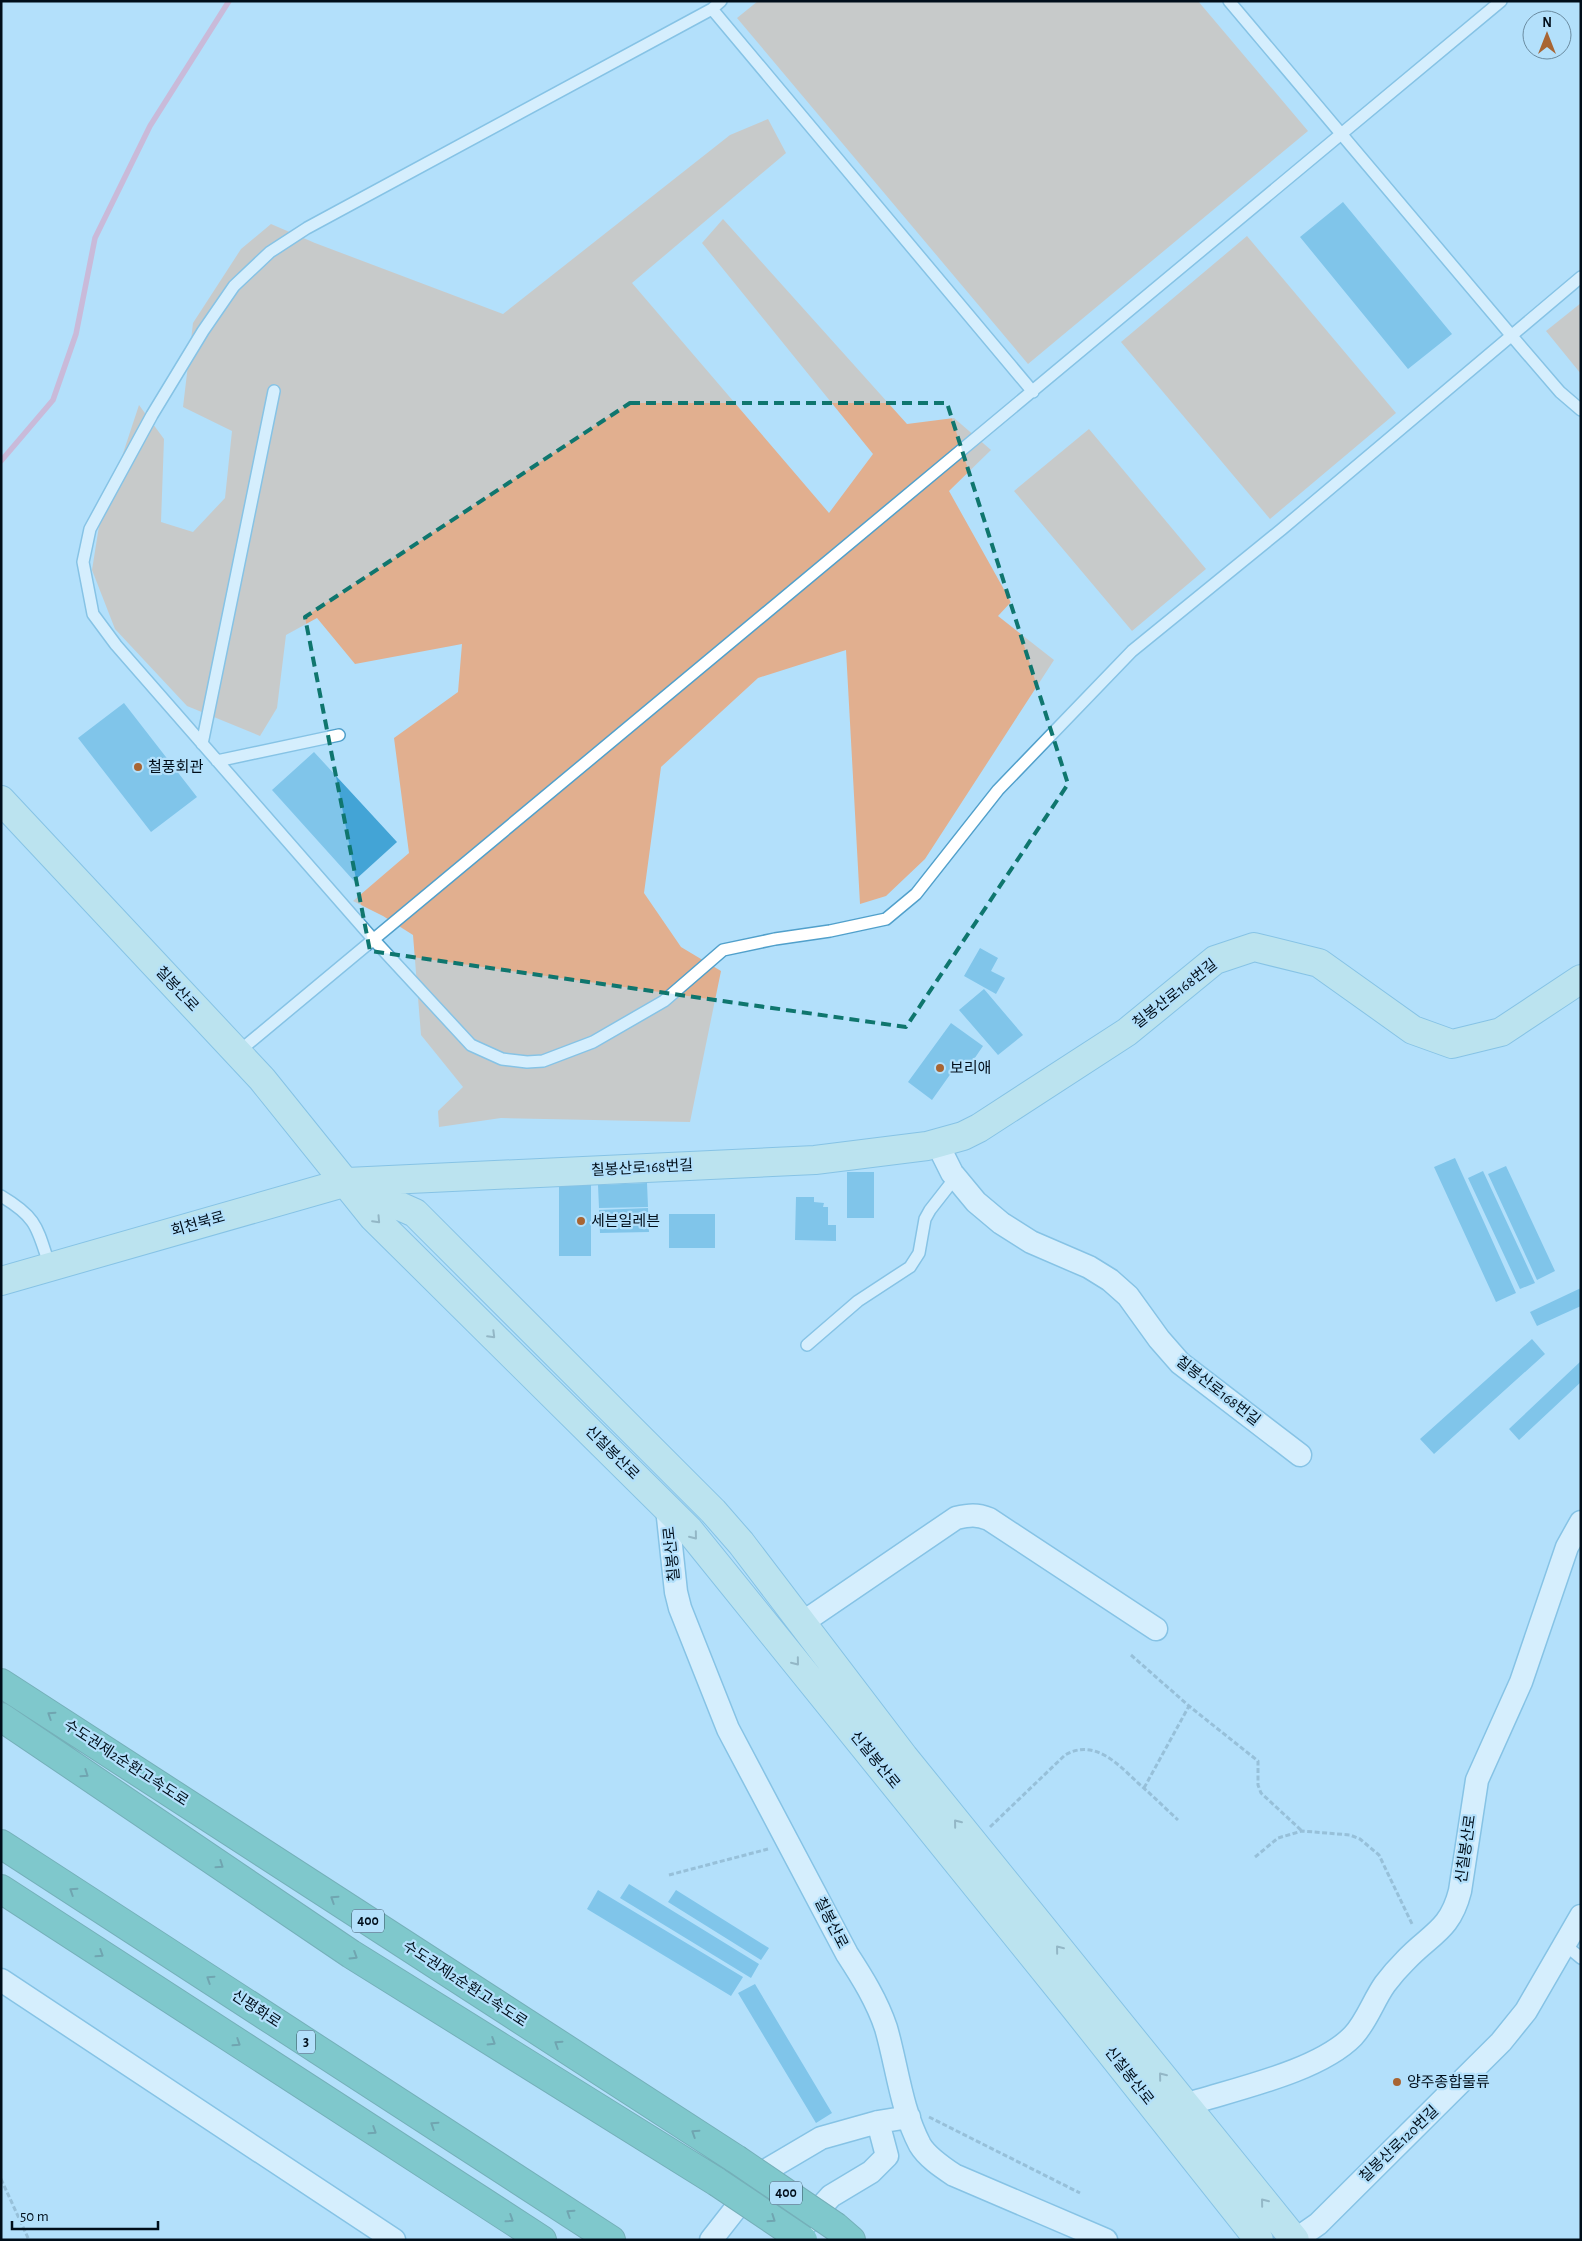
<svg xmlns="http://www.w3.org/2000/svg" width="1582" height="2241" viewBox="0 0 1582 2241" font-family="'Alegreya Sans','Noto Sans KR',sans-serif">
<style>
.green{fill:#e1af8f}
.lines{fill:none;stroke-linecap:round;stroke-linejoin:round}
.stream{stroke:#e58caf;stroke-width:5.5}
.building{fill:#43a4d6}
.lane-casing{stroke:#51a0cb;stroke-width:14}
.street-casing{stroke:#51a0cb;stroke-width:25}
.secondary-casing{stroke:#51a0cb;stroke-width:30}
.highway-casing{stroke:#2a7569;stroke-width:30}
.path{stroke:#7699af;stroke-width:3;stroke-dasharray:5 2.5;stroke-linecap:butt}
.lane{stroke:#fff;stroke-width:11}
.street{stroke:#fff;stroke-width:22}
.secondary{stroke:#c6e6df;stroke-width:28}
.highway{stroke:#41ac93;stroke-width:28}
.highway-bridge-casing{stroke:#2a7569;stroke-width:30;stroke-linecap:butt}
.highway-bridge{stroke:#41ac93;stroke-width:28}
.oneway{stroke:#6d8586}
.oneway2{stroke:#205d56}
.marked{fill:none;stroke:#0f766e;stroke-width:4;stroke-dasharray:10 6;stroke-linejoin:round}
.poi-dot{fill:#a86533;stroke:#b3e0fb;stroke-width:2}
.labels{text-anchor:middle;dominant-baseline:central;stroke-width:4.5;stroke-linejoin:round;paint-order:stroke}
.shield{fill:#b3e0fb;stroke:#364d5e;stroke-width:1}
.shield-label{font-size:14px;font-weight:bold;fill:#000e1a}
.poi-label{font-size:15px;fill:#000e1a;stroke:#b3e0fb;text-anchor:start}
.street-label{font-size:15px;fill:#000e1a;stroke:#b3e0fb}
</style>
<rect width="100%" height="100%" fill="#b3e0fb"/>
<path class="green" d="M758,1H1198L1308,131L1028,364L737,18Z
M768,119L786,153L632,283L829,513L873,454L702,243L723,219L907,424L954,418L991,450L949,491L1011,602L998,616L1054,660L925,859L886,896L860,904L846,650L758,678L661,767L644,893L681,947L721,971L690,1122L501,1118L439,1127L438,1111L463,1087L421,1035L413,935L383,916L353,901L409,853L394,738L458,692L462,644L355,664L317,618L286,635L277,708L260,736L187,706L115,629L92,570L99,526L139,405L164,439L161,522L193,532L225,498L232,431L183,407L193,323L241,249L271,224L315,243L503,314L730,135Z
M1247,236L1396,413L1270,519L1121,342Z
M1581,303V374L1546,331Z
M1089,429L1206,569L1132,631L1014,491Z"/>
<g class="lines">
<path class="stream" d="M1,461L53,400L76,334L95,238L150,126L229,1"/>
</g>
<path class="building" d="M1343,202L1452,334L1408,369L1300,237Z
M124,703L197,797L151,832L78,738Z
M314,752L397,842L354,881L272,790Z
M980,948L998,958L991,971L1005,978L996,994L964,976Z
M984,989L1023,1035L998,1055L959,1010Z
M951,1023L983,1046L968,1068L959,1062L932,1100L908,1082Z
M1455,1158L1516,1293L1496,1302L1434,1167Z
M1506,1166L1555,1271L1537,1280L1488,1174Z
M1483,1171L1535,1283L1520,1289L1468,1178Z
M847,1172H874V1218H847Z
M647,1183L648,1207L599,1208L598,1185Z
M559,1185H591V1256H559Z
M796,1197H814V1202L824,1203L823,1207H828V1225H836V1241L795,1240Z
M648,1208L649,1232L600,1233L599,1210Z
M669,1214H715V1248H669Z
M1581,1288V1306L1537,1326L1530,1312Z
M1532,1339L1545,1354L1434,1454L1420,1439Z
M1581,1361V1382L1519,1440L1509,1429Z
M629,1884L759,1964L751,1978L620,1898Z
M598,1890L743,1977L731,1996L587,1909Z
M676,1890L769,1948L761,1960L668,1902Z
M755,1984L832,2113L816,2123L738,1993Z"/>
<g class="lines">
<g class="lane-casing">
<path id="lane" d="M721,1L712,9L307,228L270,252L234,286L203,331L152,415L90,529L83,562L93,614L116,645L373,939L471,1045L502,1059L527,1062L543,1061L593,1042L664,1001L723,950L775,939L830,931L886,919L916,894L998,790L1132,651L1282,529L1581,277
M1229,1L1511,335L1560,392L1581,410
M712,9L1033,392
M202,744L274,391
M217,761L339,735
M237,1053L1501,1
M1,1196C38,1218 37,1228 50,1267
M807,1345L858,1301L910,1267L919,1253L925,1219L930,1210L955,1178
M1564,1944L1581,1958"/>
</g>
<g class="street-casing">
<path id="street" d="M937,1143L952,1173L976,1202L1001,1223L1031,1242L1089,1267L1110,1280L1128,1296L1159,1339L1180,1363L1300,1455
M667,1508L676,1592L680,1608L728,1729L847,1954C862,1977 877,2001 886,2028C897,2066 901,2109 920,2145C927,2157 942,2167 954,2175L1106,2240
M802,1623L956,1518C969,1515 977,1514 989,1519L1156,1629
M1,1980L394,2240
M1185,2105C1234,2089 1318,2072 1353,2036C1367,2021 1373,2001 1385,1984C1391,1976 1398,1968 1405,1961C1430,1934 1450,1931 1460,1891L1477,1780L1521,1682L1567,1547L1581,1522
M711,2240L765,2171L821,2138L878,2122L909,2117
M791,2240L831,2196L871,2172L887,2156L878,2122
M1295,2240L1318,2224L1501,2042L1526,2011L1581,1916"/>
</g>
<g class="secondary-casing">
<path id="secondary" d="M1,800L262,1079L373,1217L689,1530L1075,2008L1259,2240
M350,1184L415,1213L713,1511L741,1543L904,1757L1295,2240
M1,1281L347,1182L815,1160L927,1146L963,1136L979,1128L1127,1032L1215,960L1254,947L1319,963L1413,1030L1452,1044L1501,1032L1581,979"/>
</g>
<g class="highway-casing">
<path id="highway" d="M1,1683L736,2159
M1,1717L351,1954L717,2182
M1,1844L611,2240
M1,1889L542,2240
M836,2227L851,2240"/>
</g>
<path class="path" d="M1131,1655L1189,1706L1258,1761V1785L1261,1793L1302,1831
M1144,1788L1189,1706
M990,1827L1065,1755C1094,1738 1118,1764 1138,1783C1152,1795 1165,1808 1178,1820
M1255,1857L1278,1838L1302,1831L1350,1835L1360,1839L1379,1855L1413,1926
M669,1875L768,1849
M929,2117L1080,2193
M1,2179L29,2240"/>
<use href="#lane" class="lane"/>
<use href="#street" class="street"/>
<use href="#secondary" class="secondary"/>
<use href="#highway" class="highway"/>
<g class="highway-bridge-casing">
<path id="highway-bridge" d="M736,2159L836,2227
M717,2182L803,2240"/>
</g>
<use href="#highway-bridge" class="highway-bridge"/>
</g>
<defs><path id="oneway-chevron" d="M-2-3.5L2.5 0L-2 3.5" fill="none" stroke-width="1.6" stroke-linecap="round" stroke-linejoin="round" transform="scale(1.25)"/></defs>
<g class="oneway">
<use href="#oneway-chevron" transform="translate(377 1220) rotate(47)"/>
<use href="#oneway-chevron" transform="translate(492 1335) rotate(45)"/>
<use href="#oneway-chevron" transform="translate(694 1536) rotate(51)"/>
<use href="#oneway-chevron" transform="translate(796 1662) rotate(51)"/>
<use href="#oneway-chevron" transform="translate(957 1823) rotate(-129)"/>
<use href="#oneway-chevron" transform="translate(1059 1949) rotate(-129)"/>
<use href="#oneway-chevron" transform="translate(1162 2076) rotate(-129)"/>
<use href="#oneway-chevron" transform="translate(1264 2202) rotate(-129)"/>
</g>
<g class="oneway2">
<use href="#oneway-chevron" transform="translate(51 1715) rotate(-147)"/>
<use href="#oneway-chevron" transform="translate(85 1774) rotate(34)"/>
<use href="#oneway-chevron" transform="translate(220 1865) rotate(34)"/>
<use href="#oneway-chevron" transform="translate(73 1891) rotate(-147)"/>
<use href="#oneway-chevron" transform="translate(334 1899) rotate(-147)"/>
<use href="#oneway-chevron" transform="translate(100 1954) rotate(33)"/>
<use href="#oneway-chevron" transform="translate(354 1956) rotate(32)"/>
<use href="#oneway-chevron" transform="translate(210 1979) rotate(-147)"/>
<use href="#oneway-chevron" transform="translate(492 2042) rotate(32)"/>
<use href="#oneway-chevron" transform="translate(237 2043) rotate(33)"/>
<use href="#oneway-chevron" transform="translate(558 2044) rotate(-147)"/>
<use href="#oneway-chevron" transform="translate(434 2125) rotate(-147)"/>
<use href="#oneway-chevron" transform="translate(373 2131) rotate(33)"/>
<use href="#oneway-chevron" transform="translate(695 2133) rotate(-147)"/>
<use href="#oneway-chevron" transform="translate(570 2213) rotate(-147)"/>
<use href="#oneway-chevron" transform="translate(510 2219) rotate(33)"/>
<use href="#oneway-chevron" transform="translate(772 2219) rotate(34)"/>
</g>
<path d="M0 0H1582V2241H0ZM630,403H947L1068,784L906,1027L370,951L305,617Z" fill="#b3e0fb" fill-opacity=".55" fill-rule="evenodd"/>
<path class="marked" d="M630,403H947L1068,784L906,1027L370,951L305,617Z"/>
<g class="poi-dot">
<circle cx="138" cy="767" r="5"/>
<circle cx="940" cy="1068" r="5"/>
<circle cx="581" cy="1221" r="5"/>
<circle cx="1397" cy="2082" r="5"/>
</g>
<g class="labels">
<g class="shield">
<rect x="352" y="1909.5" width="32" height="23" rx="4"/>
<rect x="297" y="2030.5" width="18" height="23" rx="4"/>
<rect x="770" y="2181.5" width="32" height="23" rx="4"/>
</g>
<g class="shield-label">
<text x="368" y="1921">400</text>
<text x="306" y="2042">3</text>
<text x="786" y="2193">400</text>
</g>
<g class="poi-label">
<text x="148" y="767">철풍회관</text>
<text x="950" y="1068">보리애</text>
<text x="591" y="1221">세븐일레븐</text>
<text x="1407" y="2082">양주종합물류</text>
</g>
<g class="street-label">
<text transform="translate(177 989) rotate(47)">칠봉산로</text>
<text transform="translate(1175 994) rotate(-38)">칠봉산로168번길</text>
<text transform="translate(642 1168) rotate(-3)">칠봉산로168번길</text>
<text transform="translate(198 1224) rotate(-16)">회천북로</text>
<text transform="translate(1218 1391) rotate(38)">칠봉산로168번길</text>
<text transform="translate(612 1453) rotate(45)">신칠봉산로</text>
<text transform="translate(672 1554) rotate(-96)">칠봉산로</text>
<text transform="translate(875 1760) rotate(51)">신칠봉산로</text>
<text transform="translate(126 1763) rotate(33)">수도권제2순환고속도로</text>
<text transform="translate(1466 1849) rotate(-82)">신칠봉산로</text>
<text transform="translate(831 1923) rotate(63)">칠봉산로</text>
<text transform="translate(465 1984) rotate(33)">수도권제2순환고속도로</text>
<text transform="translate(256 2009) rotate(33)">신평화로</text>
<text transform="translate(1129 2076) rotate(52)">신칠봉산로</text>
<text transform="translate(1399 2144) rotate(-44)">칠봉산로120번길</text>
</g>
</g>
<rect width="1582" height="2241" fill="none" stroke="#000e1a" stroke-width="5"/>
<g transform="translate(1547 35)"><circle r="24" fill="#b3e0fb" stroke="#6b8ca1"/>
<path d="M0-4L9 19L0 12L-9 19Z" fill="#a86533"/>
<text y="-8" font-size="14" font-weight="bold" text-anchor="middle" fill="#000e1a">N</text>
</g>
<path d="M12 2221v8h146v-8" fill="none" stroke="#000e1a" stroke-width="2.5"/>
<text x="20" y="2221" font-size="15" fill="#000e1a" stroke="#b3e0fb" stroke-width="4" paint-order="stroke">50 m</text>
</svg>
